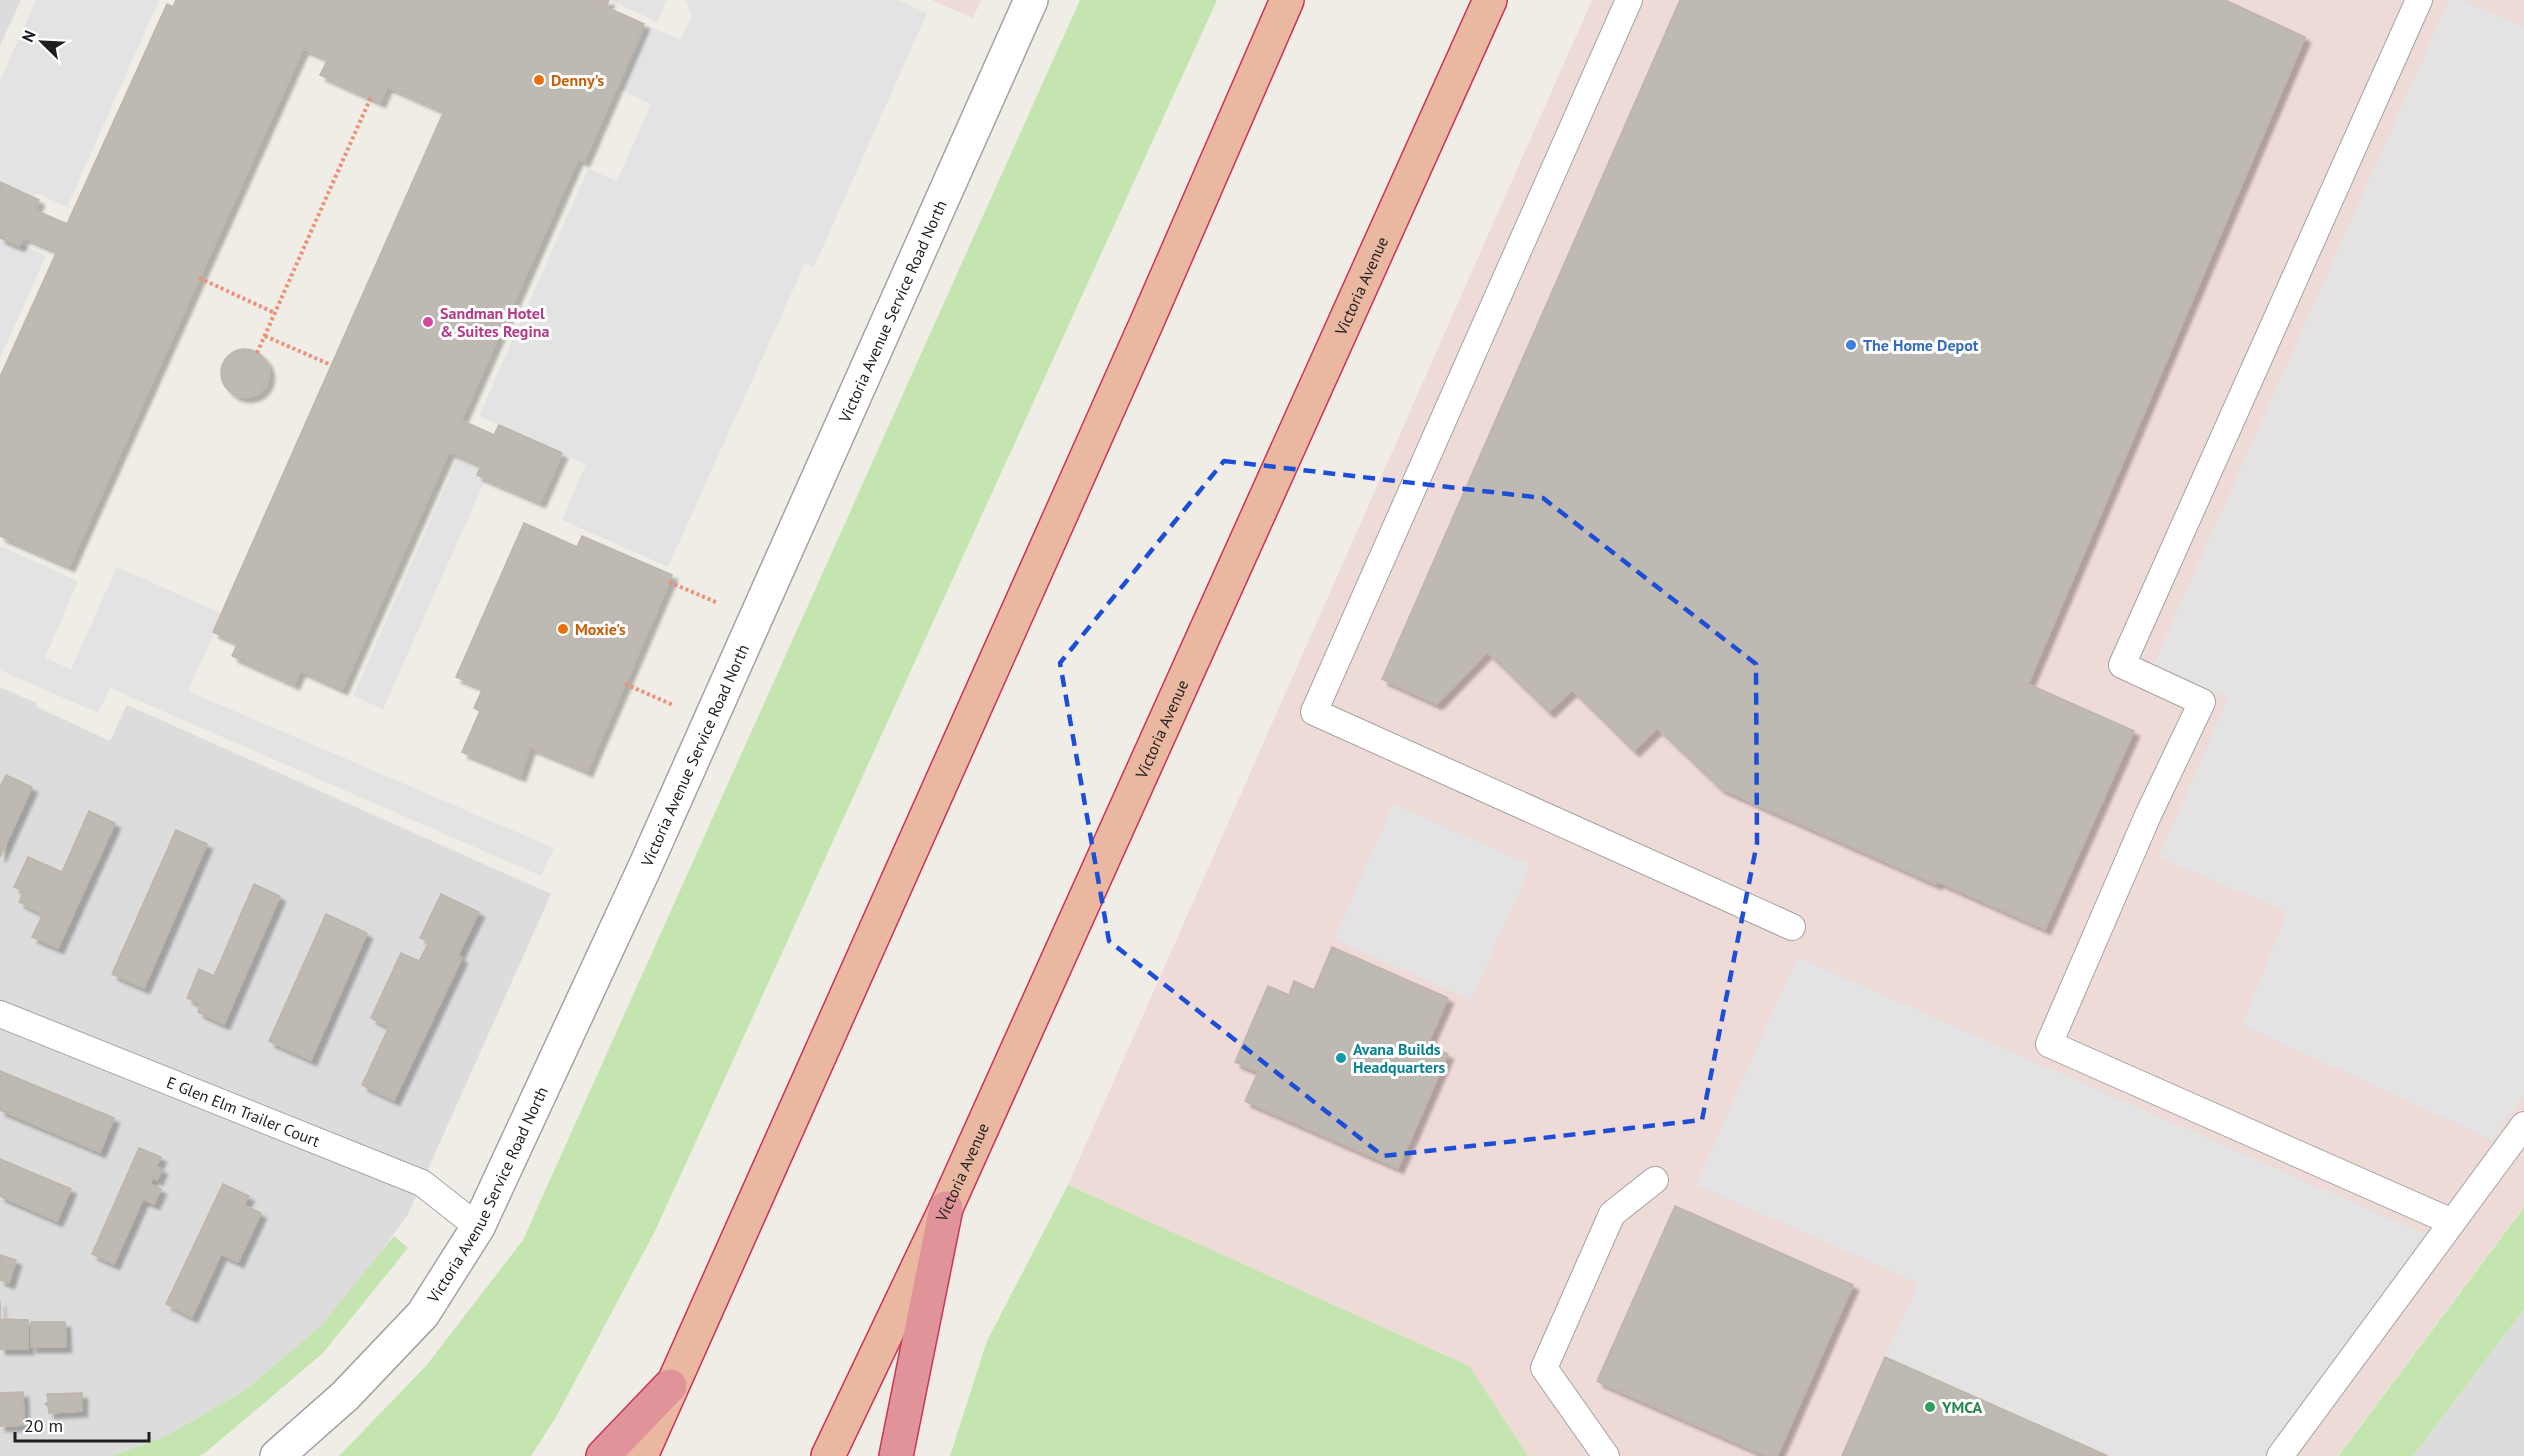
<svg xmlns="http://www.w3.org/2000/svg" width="2524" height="1456" viewBox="0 0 2524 1456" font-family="'PT Sans',sans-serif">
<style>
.residential{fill:#dddcdc}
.commercial{fill:#eedad7}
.grass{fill:#c4e5b0}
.parking{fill:#e3e3e3}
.building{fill:#bfb9b3;stroke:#bfb5a9;stroke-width:1.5;filter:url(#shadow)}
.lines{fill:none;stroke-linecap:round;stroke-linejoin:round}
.service-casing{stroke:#a3a3a3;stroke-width:28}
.tertiary-casing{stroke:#a3a3a3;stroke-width:36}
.trunk-casing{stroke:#cc3358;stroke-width:36}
.motorway-casing{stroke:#cc3358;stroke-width:36}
.path{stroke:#ee9077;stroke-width:4;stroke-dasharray:3 3;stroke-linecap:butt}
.service{stroke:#fff;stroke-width:26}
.tertiary{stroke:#fff;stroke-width:33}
.trunk{stroke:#eab7a0;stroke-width:33}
.motorway{stroke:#e0949a;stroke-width:33}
.marked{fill:none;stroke:#1d4ed8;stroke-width:4.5;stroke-dasharray:12 8;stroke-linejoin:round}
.food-dot{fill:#e8710a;stroke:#fff;stroke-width:2}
.hotel-dot{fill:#d1479c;stroke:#fff;stroke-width:2}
.shop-dot{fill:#3f7fe0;stroke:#fff;stroke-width:2}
.culture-dot{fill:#0f9aa8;stroke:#fff;stroke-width:2}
.leisure-dot{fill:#2e9e5b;stroke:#fff;stroke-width:2}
.labels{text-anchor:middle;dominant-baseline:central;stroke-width:6;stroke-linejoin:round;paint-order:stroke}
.food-label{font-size:16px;font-weight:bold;fill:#c56008;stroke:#fff;text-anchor:start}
.street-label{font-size:16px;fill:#1f1f1f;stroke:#fff}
.hotel-label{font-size:16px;font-weight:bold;fill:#b23c85;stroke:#fff;text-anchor:start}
.shop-label{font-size:16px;font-weight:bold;fill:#366cbe;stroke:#fff;text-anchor:start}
.culture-label{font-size:16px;font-weight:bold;fill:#0d838f;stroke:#fff;text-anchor:start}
.leisure-label{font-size:16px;font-weight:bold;fill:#27864d;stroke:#fff;text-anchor:start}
</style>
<defs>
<filter id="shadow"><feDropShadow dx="5.5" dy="5.5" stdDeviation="1.5" flood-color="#0004"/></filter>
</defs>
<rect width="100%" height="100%" fill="#efede6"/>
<path class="residential" d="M0,0H21L0,46Z
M0,687L36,703L37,707L110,741L127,705L551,894L408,1214L364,1276L321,1326L244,1391L166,1436L112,1456H0Z
M2524,1309V1456H2413Z"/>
<path class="commercial" d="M932,0H981L973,18Z
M1592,0H2524V1206L2337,1456H1528L1469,1366L1068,1185Z"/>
<path class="grass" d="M1080,0H1217L655,1231L556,1417L531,1456H339L426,1366L523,1240Z
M1068,1185L1469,1366L1528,1456H950L987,1341Z
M2524,1207V1309L2413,1456H2338Z
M394,1236L408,1248L323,1353L205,1453L198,1456H112L166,1436L244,1391L321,1326Z"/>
<path class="parking" d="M36,0H159L67,207L36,193L14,241L46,256L0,358V81Z
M610,0H667L657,22Z
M685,0H897L927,13L814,267L805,263L668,567L562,520L586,464L508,429L383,709L353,696L457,460L485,472L505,428L479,416L588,169L617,181L651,104L620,90L648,26L681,40L692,15Z
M2449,0H2462L2524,27V1095L2492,1140L2242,1025L2287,912L2159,857L2228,698L2154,663Z
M0,546L78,581L45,658L71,669L117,567L223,614L188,691L554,848L541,876L110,688L98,713L0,670Z
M1393,804L1531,865L1471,1000L1334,939Z
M1797,957L2434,1238L2272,1456H2108L1885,1357L1918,1283L1696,1185Z"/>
<path class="building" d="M176,0H609L606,7L644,24L584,161L578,158L461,420L494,435L499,425L562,453L540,502L477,475L481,465L449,451L342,689L300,670L294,684L232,656L238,643L213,632L444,111L387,86L380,102L320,75L328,59L303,48L69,566L0,536V377L57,251L24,237L19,246L0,238V182L39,200L35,210L67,224L167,4L173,7Z
M1680,0H2225L2305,37L2028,684L2134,731L2045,929L1937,881L1936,884L1720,788L1657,728L1634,751L1572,690L1549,712L1487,652L1437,704L1382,679Z
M221 373a24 24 0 1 1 48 0a24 24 0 1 1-48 0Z
M524,523L577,547L582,536L672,575L587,771L530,747L520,776L462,752L480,711L474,708L483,688L456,677Z
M6,775L32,787L0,857V787Z
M89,811L115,823L58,948L32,937L43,914L19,902L24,891L14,887L28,857L62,872Z
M176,830L207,844L144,988L112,974Z
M254,884L280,896L224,1024L198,1012L201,1004L187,998L199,969L214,976Z
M441,894L479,912L458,955L462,958L394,1100L362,1085L389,1027L371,1018L401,953L419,961L429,942L420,938Z
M326,914L367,933L311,1060L269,1041Z
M1332,947L1448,998L1427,1045L1448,1054L1398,1168L1245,1101L1258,1072L1235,1062L1268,986L1289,995L1294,981L1314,990Z
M0,1071L114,1118L100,1152L0,1110Z
M139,1148L161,1157L156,1167L162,1169L157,1180L153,1177L150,1184L161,1189L154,1204L143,1199L114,1264L92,1254Z
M0,1159L71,1189L57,1221L0,1196Z
M223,1184L249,1196L244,1205L261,1213L238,1262L221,1254L192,1317L166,1304Z
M1675,1206L1853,1285L1777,1456H1767L1597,1381Z
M0,1255L16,1260L9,1283L0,1280Z
M0,1301V1319L28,1320V1349H0Z
M31,1322H65L66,1347H31Z
M1885,1357L2108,1456H1842Z
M23,1392L24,1425L0,1426V1393Z
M82,1393V1411L49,1413L48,1406L45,1404L48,1402L47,1394Z"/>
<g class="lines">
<g class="service-casing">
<g id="service">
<path d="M1629,0L1314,712L1792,927"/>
<path d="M2419,0L2122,665L2202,702L2149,813L2049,1044L2452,1222"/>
<path id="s1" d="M0,1014L422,1183L478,1227"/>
<path d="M1606,1456L1544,1368L1612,1214L1655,1180"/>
<path d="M2280,1456L2524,1125"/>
</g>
</g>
<g class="tertiary-casing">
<g id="tertiary">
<path id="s2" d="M277,1456L345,1396L423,1314L478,1227L644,869L1031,0"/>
</g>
</g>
<g class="trunk-casing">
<g id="trunk">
<path d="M641,1456L1146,324L1287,0"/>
<path id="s3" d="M828,1456L946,1208L1490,0"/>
</g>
</g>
<g class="motorway-casing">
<path id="motorway" d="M603,1456L670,1386
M896,1456L946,1208"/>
</g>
<path class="path" d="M199,278L275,313
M265,336L331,365
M257,353L371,97
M669,582L718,603
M625,684L673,705"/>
<use href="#service" class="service"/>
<use href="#tertiary" class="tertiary"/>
<use href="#trunk" class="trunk"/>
<use href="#motorway" class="motorway"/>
</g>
<path class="marked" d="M1224,461L1543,498L1756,664L1757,843L1702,1120L1383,1156L1109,941L1060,663Z"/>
<g class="food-dot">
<circle cx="539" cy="80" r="6"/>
<circle cx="563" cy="629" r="6"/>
</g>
<circle class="hotel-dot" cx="428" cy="322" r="6"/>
<circle class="shop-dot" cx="1851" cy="345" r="6"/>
<circle class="culture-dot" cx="1341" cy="1058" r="6"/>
<circle class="leisure-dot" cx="1930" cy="1407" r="6"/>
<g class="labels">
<g class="food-label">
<text x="551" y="80">Denny's</text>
<text x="575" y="629">Moxie's</text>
</g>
<g class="street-label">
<text stroke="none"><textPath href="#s3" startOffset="1286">Victoria Avenue</textPath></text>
<text stroke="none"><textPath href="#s2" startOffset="1312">Victoria Avenue Service Road North</textPath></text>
<text stroke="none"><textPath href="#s3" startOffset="800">Victoria Avenue</textPath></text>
<text stroke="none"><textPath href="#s2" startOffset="826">Victoria Avenue Service Road North</textPath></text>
<text stroke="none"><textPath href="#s1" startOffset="262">E Glen Elm Trailer Court</textPath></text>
<text stroke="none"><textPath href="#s3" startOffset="314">Victoria Avenue</textPath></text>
<text stroke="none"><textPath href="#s2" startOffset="340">Victoria Avenue Service Road North</textPath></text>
</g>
<g class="hotel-label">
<text x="440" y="313">Sandman Hotel<tspan x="440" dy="18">&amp; Suites Regina</tspan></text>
</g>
<g class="shop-label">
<text x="1863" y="345">The Home Depot</text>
</g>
<g class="culture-label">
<text x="1353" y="1049">Avana Builds<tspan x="1353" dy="18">Headquarters</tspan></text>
</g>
<g class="leisure-label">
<text x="1942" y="1407">YMCA</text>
</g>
</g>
<g transform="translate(42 42) rotate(294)" stroke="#ffffff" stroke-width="4.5" paint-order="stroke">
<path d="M0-4.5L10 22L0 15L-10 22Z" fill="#1f1f1f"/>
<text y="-9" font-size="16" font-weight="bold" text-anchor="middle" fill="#1f1f1f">N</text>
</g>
<path d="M15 1432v9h134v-9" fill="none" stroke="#1f1f1f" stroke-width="3"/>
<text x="24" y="1432" font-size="18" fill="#1f1f1f" stroke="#ffffff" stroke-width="4.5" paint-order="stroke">20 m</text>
</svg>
